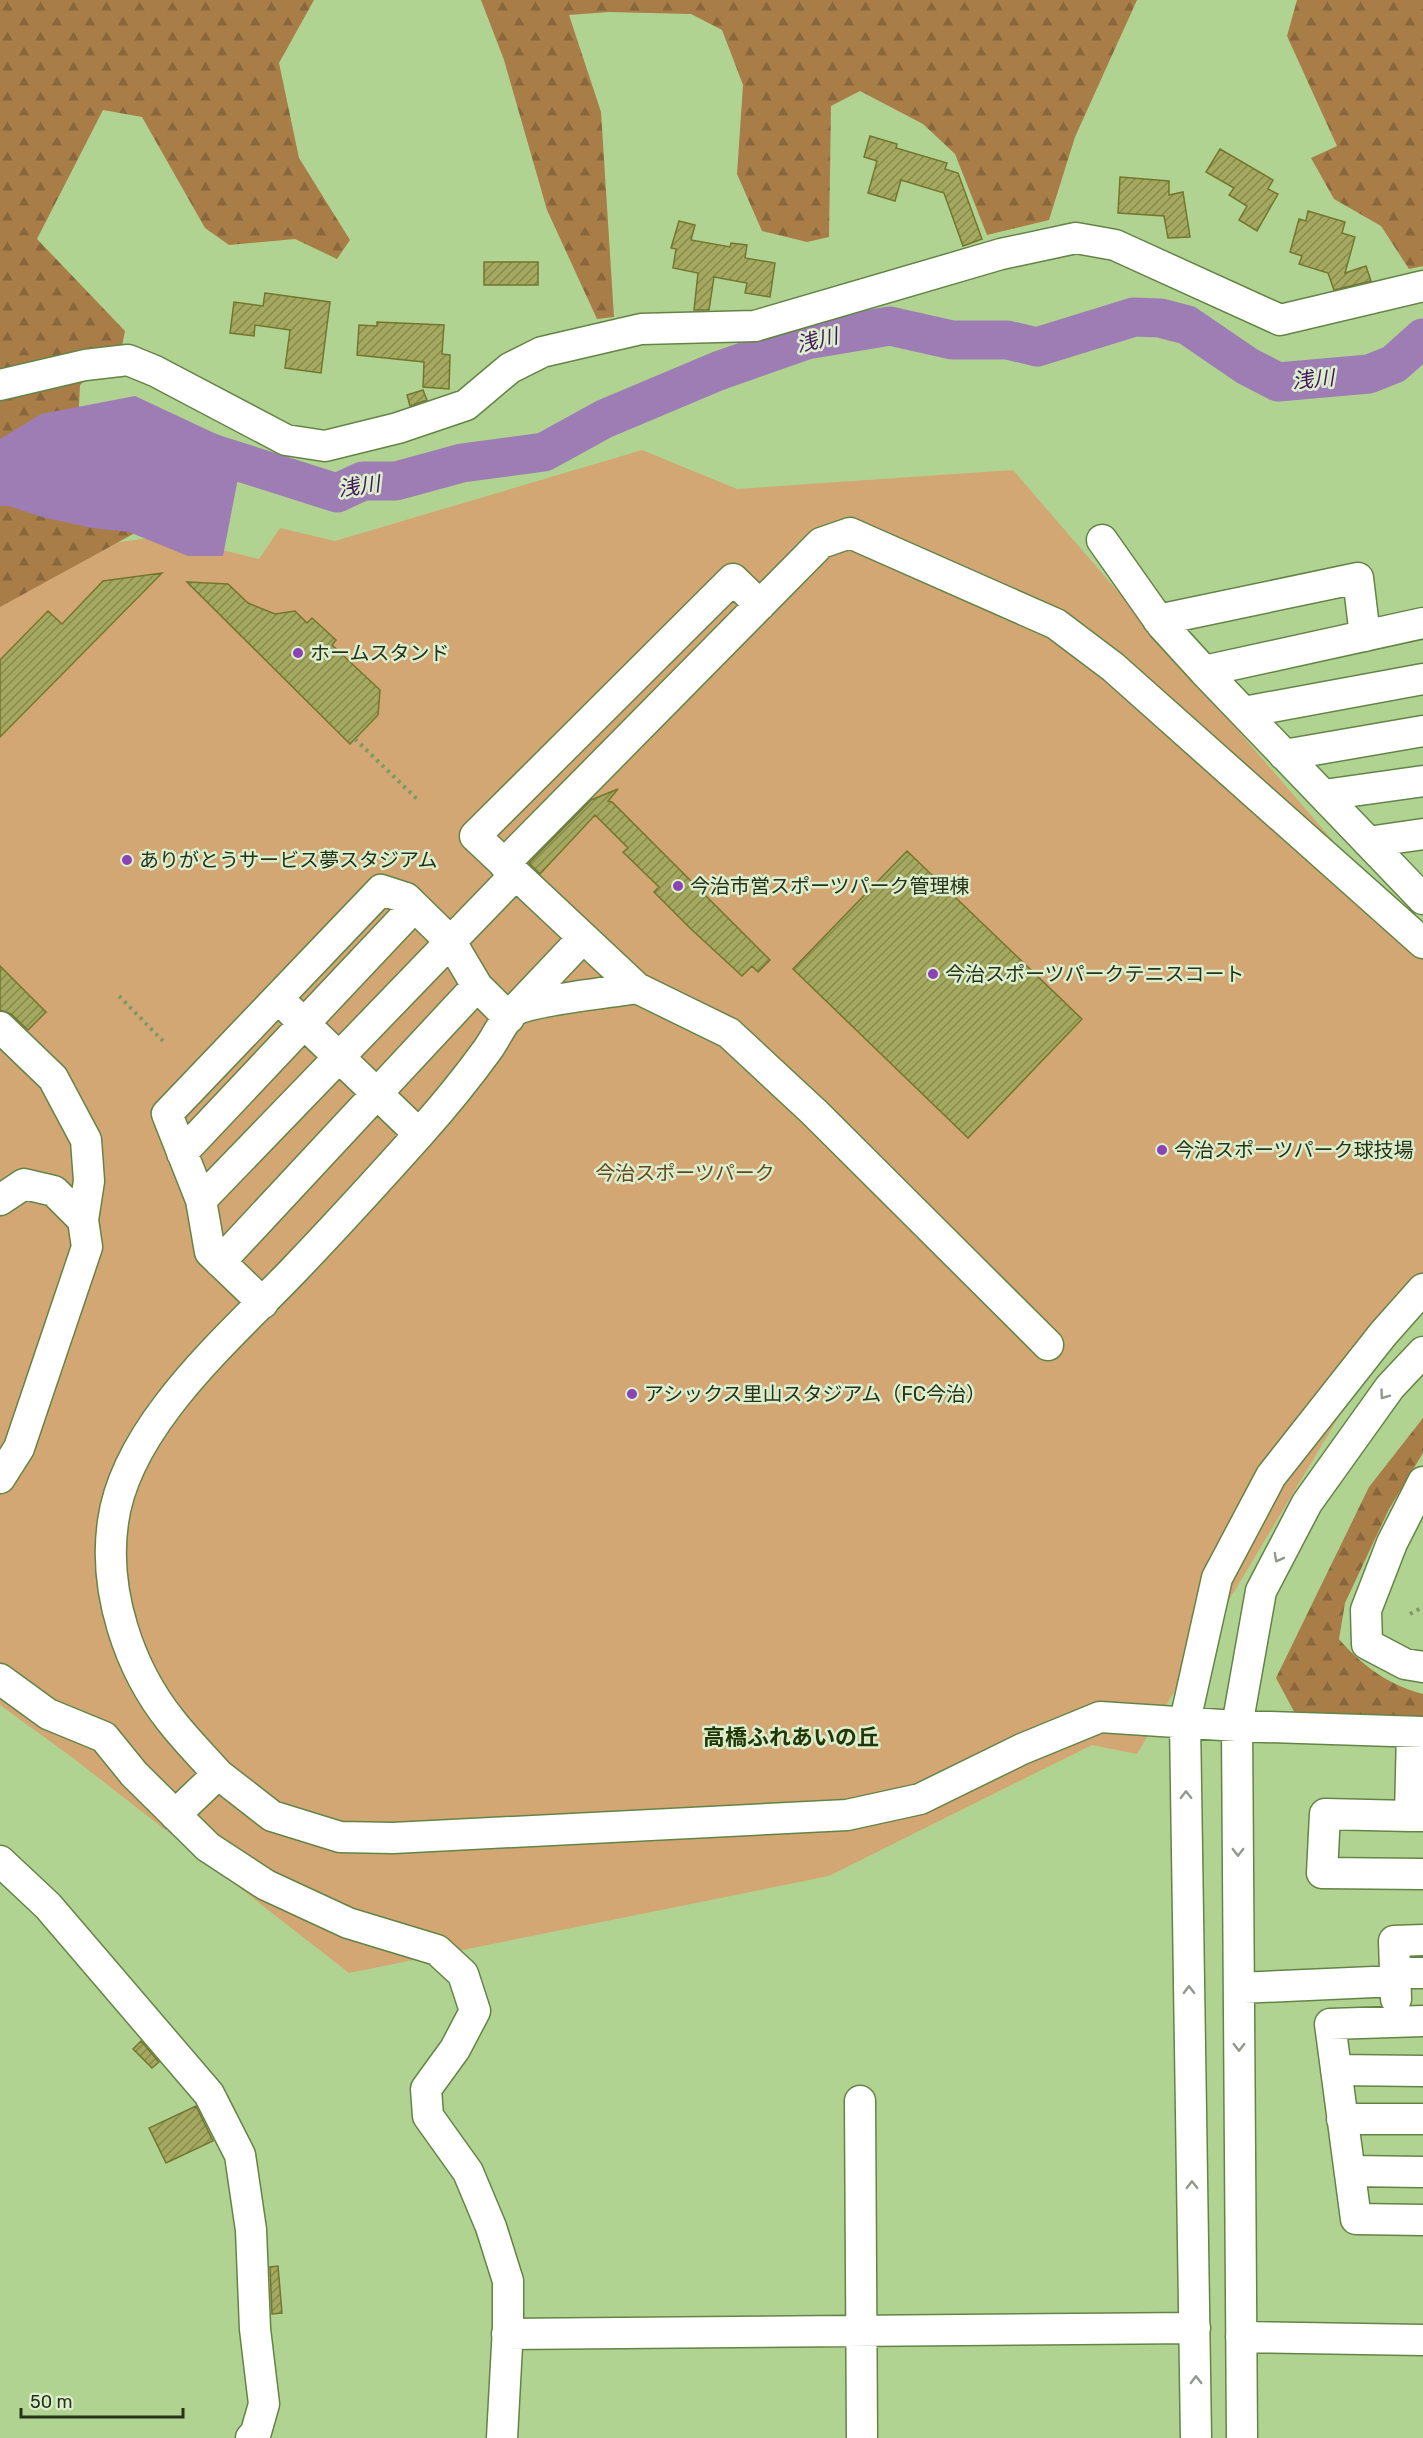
<svg xmlns="http://www.w3.org/2000/svg" width="1423" height="2438" viewBox="0 0 1423 2438" font-family="Rubik,'Noto Sans JP',sans-serif">
<style>
.green{fill:#d2a773}
.forest{fill:url(#forest-firs)}
.water{fill:#9e7db4}
.lines{fill:none;stroke-linecap:round;stroke-linejoin:round}
.river{stroke:#9e7db4;stroke-width:39}
.building{fill:url(#building-hatch);stroke:#74762d;stroke-width:1.5}
.minor-casing{stroke:#648446;stroke-width:33}
.path{stroke:#7e9966;stroke-width:4;stroke-dasharray:3 4.5;stroke-linecap:butt}
.minor{stroke:#fff;stroke-width:30}
.oneway{stroke:#92998c}
.poi-dot{fill:#8a42b4;stroke:#dceecd;stroke-width:2}
.labels{text-anchor:middle;dominant-baseline:central;stroke-width:5;stroke-linejoin:round;paint-order:stroke}
.poi-label{font-size:20px;fill:#263319;stroke:#dceecd;text-anchor:start}
.park-label{font-size:20px;fill:#67471d;stroke:#dceecd}
.water-label{font-size:21px;font-style:italic;fill:#44185d;stroke:#dceecd}
.quarter-label{font-size:22px;font-weight:bold;fill:#223707;stroke:#dceecd}
</style>
<defs>
<pattern id="forest-firs" width="22" height="20" patternUnits="userSpaceOnUse" patternTransform="scale(1.5)"><rect width="22" height="20" fill="#a87d47"/><path d="M5 1l3.5 6h-7zM16 11l3.5 6h-7z" fill="#89673a"/></pattern>
<pattern id="building-hatch" width="6" height="6" patternUnits="userSpaceOnUse" patternTransform="scale(1.5)"><rect width="6" height="6" fill="#a5a960"/><path d="M-1 1l2-2M0 6l6-6M5 7l2-2" fill="none" stroke="#868a4e"/></pattern>
</defs>
<rect width="100%" height="100%" fill="#b1d392"/>
<path class="green" d="M642,450L737,489L1013,470L1423,945V1276L1137,1754L1092,1745L829,1876L349,1973L73,1758L0,1705V577L75,548L165,536L259,559L280,528L335,541Z"/>
<path class="forest" d="M0,0H314L279,63L299,158L350,240L337,259L295,239L229,245L205,228L142,117L103,110L37,239L125,331L122,346L80,385L78,426L0,464Z
M481,0H1137L1075,137L1049,220L987,235L955,154L923,124L860,91L831,106L829,237L807,242L762,231L737,174L743,85L722,30L691,14L609,12L569,15L601,112L614,317L597,319L547,210L504,60Z
M1297,0H1423V266L1409,269L1381,226L1334,199L1311,158L1337,146L1287,36Z
M0,469L186,505L0,607Z
M1423,1418V1453L1389,1509L1345,1603L1339,1639C1360,1664 1390,1686 1423,1694V1723L1297,1717L1276,1678L1369,1487Z"/>
<path class="water" d="M135,396L244,447L223,556H188L129,532L92,528L42,517L9,506H0V439L41,414Z"/>
<g class="lines">
<path class="river" d="M208,452L337,493L363,481H396L462,463L544,452L604,419L718,371L806,340L890,326L952,340H1007L1037,347L1134,317L1160,318L1187,325L1247,366L1278,382L1369,374L1394,364L1423,338"/>
</g>
<path class="building" d="M870,136L897,144L896,148L947,163L945,169L958,173L982,239L963,246L944,193L901,180L895,201L868,193L877,161L864,157Z
M1220,149L1273,180L1268,189L1278,194L1257,231L1239,220L1247,206L1229,195L1234,188L1206,172Z
M1120,177L1169,181V195L1183,192L1190,237L1168,238L1164,216L1118,213Z
M1308,211L1345,222L1342,233L1355,237L1345,273L1366,266L1371,281L1334,290L1328,273L1299,264L1302,256L1290,252L1299,219L1306,221Z
M679,221L695,225L691,240L730,247L731,243L747,245L745,258L775,263L770,297L745,293L747,283L714,277L709,310H694L698,273L673,268L676,249L671,248Z
M484,262H538V285H484Z
M265,293L330,302L321,373L285,368L290,330L255,325L254,336L230,333L234,302L263,306Z
M377,322L444,325L442,354L450,355L449,389L423,387L424,362L357,355L359,325L377,326Z
M423,390L427,400L410,406L407,395Z
M162,573L0,737V660L48,611L62,624L103,581Z
M187,582L228,584L248,603L275,614L295,611L307,623L312,618L336,640L332,645L380,690L378,715L350,744Z
M618,789L608,801L612,802L770,960L758,972L752,966L742,976L692,930L654,892L659,887L623,852L628,848L595,815L540,874L529,863L591,800Z
M907,851L1082,1019L968,1138L793,969Z
M0,966L46,1012L28,1030L11,1014L0,1010Z
M141,2041L159,2062L152,2068L133,2049Z
M196,2106L213,2141L166,2163L149,2128Z
M278,2266L282,2313L272,2314L270,2267Z"/>
<g class="lines">
<g class="minor-casing">
<path id="minor" d="M0,385L85,365L128,360L155,371L286,440L325,446L398,428L466,405L510,368L542,352L641,329L755,326L1001,254L1076,238L1115,245L1280,320L1423,286
M1102,540L1162,625L1204,671
M1158,620L1358,578L1365,636
M1423,623L1204,671L1423,899
M1244,712L1423,679
M1284,755L1423,731
M1324,795L1423,781
M1368,842L1423,834
M504,864L821,543L850,533L1056,624L1113,667L1423,943
M637,988L729,1033L814,1112L1048,1345
M291,1011L419,1134
M513,1012L583,938
M0,1027L53,1078L86,1140L89,1181L83,1220
M182,1153L414,907
M0,1200L24,1184L54,1191L83,1220L87,1247L19,1448L0,1478
M201,1200L167,1114L381,890L406,898L451,942L477,986L509,1018
M220,1262L477,986
M263,1303L210,1252L201,1200L515,875
M1423,1482L1392,1543L1366,1610L1367,1644L1405,1664L1423,1667
M0,1679L48,1714L104,1737L134,1774L208,1847L266,1885L348,1923L437,1950L463,1974L475,2011L455,2049L426,2089L428,2116L468,2172L491,2227L508,2281V2327L502,2438
M1412,1732L1410,1816H1423
M218,1774C203,1757 186,1740 172,1722C129,1669 103,1591 113,1522C126,1425 230,1337 294,1270C337,1225 379,1179 421,1132C445,1105 467,1078 488,1049C496,1038 502,1023 512,1013C524,1001 615,992 637,988L475,836L733,579L760,605
M175,1815L218,1774L272,1816L340,1837L393,1838L847,1815L920,1799L1022,1749L1100,1717L1237,1726L1423,1732
M1410,1816L1325,1814L1322,1873L1423,1874
M0,1861L48,1906L209,2094L240,2155L251,2230L255,2329L264,2404L256,2432L251,2438
M1396,1973H1423
M1239,1988L1396,1981
M1396,1999L1394,1941L1423,1940
M1423,2021L1330,2024L1356,2219L1423,2220
M1336,2070L1423,2071
M860,2101L862,2438
M1342,2119H1423
M1350,2171L1423,2172
M507,2334L1195,2328
M1241,2337L1423,2340
M1196,2438L1185,1721L1217,1578L1271,1476L1383,1334L1423,1289
M1242,2438L1237,1726L1261,1591L1307,1503L1390,1387L1423,1352"/>
</g>
<path class="path" d="M355,739L417,799
M119,996L163,1041
M1410,1614L1423,1607"/>
<use href="#minor" class="minor"/>
</g>
<defs><path id="oneway-chevron" d="M-2-3.5L2.5 0L-2 3.5" fill="none" stroke-width="1.6" stroke-linecap="round" stroke-linejoin="round" transform="scale(1.5)"/></defs>
<g class="oneway">
<use href="#oneway-chevron" transform="translate(1384 1395) rotate(126)"/>
<use href="#oneway-chevron" transform="translate(1278 1558) rotate(118)"/>
<use href="#oneway-chevron" transform="translate(1186 1795) rotate(-91)"/>
<use href="#oneway-chevron" transform="translate(1238 1852) rotate(90)"/>
<use href="#oneway-chevron" transform="translate(1189 1990) rotate(-91)"/>
<use href="#oneway-chevron" transform="translate(1239 2047) rotate(90)"/>
<use href="#oneway-chevron" transform="translate(1192 2185) rotate(-91)"/>
<use href="#oneway-chevron" transform="translate(1196 2380) rotate(-91)"/>
</g>
<g class="poi-dot">
<circle cx="298" cy="653" r="6"/>
<circle cx="127" cy="860" r="6"/>
<circle cx="678" cy="886" r="6"/>
<circle cx="933" cy="974" r="6"/>
<circle cx="1162" cy="1150" r="6"/>
<circle cx="632" cy="1394" r="6"/>
</g>
<g class="labels">
<g class="poi-label">
<text x="310" y="653">ホームスタンド</text>
<text x="139" y="860">ありがとうサービス夢スタジアム</text>
<text x="690" y="886">今治市営スポーツパーク管理棟</text>
<text x="945" y="974">今治スポーツパークテニスコート</text>
<text x="1174" y="1150">今治スポーツパーク球技場</text>
<text x="644" y="1394">アシックス里山スタジアム（FC今治）</text>
</g>
<g class="park-label">
<text x="685" y="1173">今治スポーツパーク</text>
</g>
<g class="water-label">
<text transform="translate(817 340) rotate(-13)">浅川</text>
<text transform="translate(1313 379) rotate(-5)">浅川</text>
<text transform="translate(359 486) rotate(-8)">浅川</text>
</g>
<g class="quarter-label">
<text x="791" y="1737">高橋ふれあいの丘</text>
</g>
</g>
<path d="M21 2408v9h162v-9" fill="none" stroke="#263319" stroke-width="3"/>
<text x="30" y="2408" font-size="18" fill="#263319" stroke="#dceecd" stroke-width="4.5" paint-order="stroke">50 m</text>
</svg>
